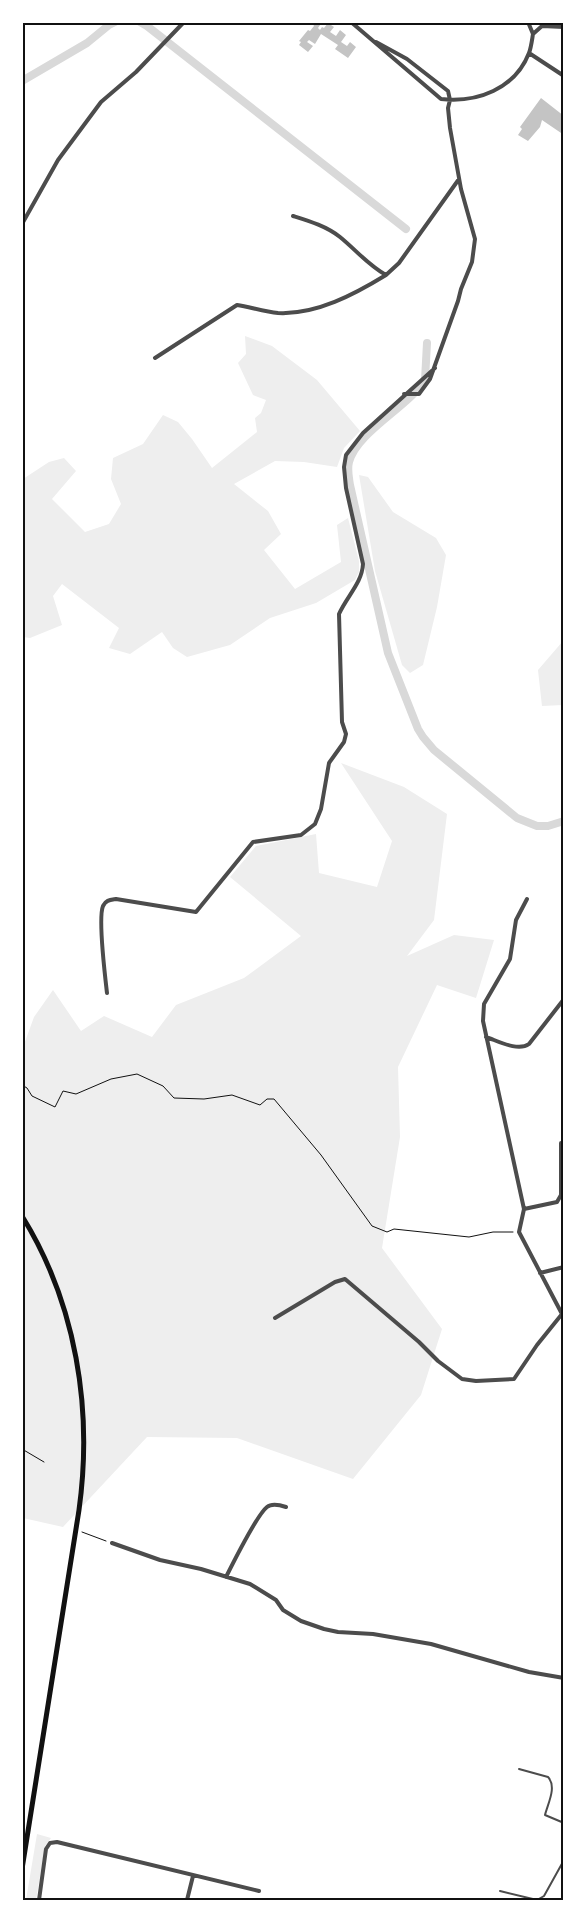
<svg xmlns="http://www.w3.org/2000/svg" width="586" height="1923" viewBox="0 0 586 1923" font-family="'Open Sans',sans-serif">
<style>
.green{fill:#eee}
.lines{fill:none;stroke-linecap:round;stroke-linejoin:round}
.canal{stroke:#d9d9d9;stroke-width:8}
.building{fill:#c4c4c4}
.path{stroke:#111;stroke-width:1}
.service{stroke:#4c4c4c;stroke-width:2}
.minor{stroke:#4c4c4c;stroke-width:4}
.secondary{stroke:#111;stroke-width:5}
.neatline{fill:none;stroke:#111;stroke-width:2}
</style>
<rect width="100%" height="100%" fill="#fff"/>
<path class="green" d="M245,336L272,346L317,380L360,431L344,448L337,467L304,462L275,461L234,484L268,511L281,534L264,550L295,589L341,562L337,525L348,518L359,561V572L355,580L316,603L270,618L230,645L187,657L173,648L162,632L130,654L109,648L119,628L62,584L53,596L62,625L30,638L23,637V479L49,462L64,458L76,471L52,499L85,532L109,524L121,504L111,479L113,458L143,444L163,415L178,422L192,439L212,468L257,432L255,418L261,413L266,400L253,395L238,363L246,354Z
M359,475L368,477L393,512L436,538L446,555L437,607L423,665L410,673L402,665L375,571Z
M563,641V705L542,706L538,670Z
M341,763L404,787L447,814L434,920L407,956L454,935L494,940L476,998L437,985L398,1067L400,1137L382,1248L442,1329L421,1395L353,1479L237,1438L147,1437L63,1527L23,1518L22,1050L34,1017L53,990L81,1031L104,1016L152,1037L176,1005L244,978L301,936L230,877L256,846L316,834L319,873L377,887L392,841Z
M37,1834L51,1838L45,1846L36,1900H26Z"/>
<g class="lines">
<path class="canal" d="M140,22L147,26L406,229
M22,81L87,43L109,25L115,22
M427,343L425,380C408,407 357,432 349,462C347,470 349,478 350,485L388,653L418,729L423,737L434,750L517,818L537,826H548L564,821"/>
</g>
<path class="building" d="M314,22H322L318,28L320,30L322,27L324,28L328,23L334,27L330,32L336,36L340,30L346,35L341,42L347,46L350,42L356,47L348,58L335,49L338,45L321,34L315,44L309,40L307,42L313,46L308,52L299,45L301,42L299,41L308,30L310,31L314,26L313,24Z
M541,98L564,116V135L542,120L540,127L528,141L518,135L522,129L520,127Z"/>
<g class="lines">
<path class="path" d="M22,1085L27,1088L32,1096L55,1107L63,1091L76,1094L111,1079L137,1074L163,1086L174,1098L204,1099L232,1095L260,1105L267,1099H274L321,1155L372,1226L387,1232L394,1229L469,1237L493,1232H513
M22,1449L44,1462
M82,1532L106,1541"/>
<path class="service" d="M519,1769L548,1777C557,1787 548,1803 545,1815L564,1823
M563,1809H564
M500,1891L537,1900L544,1896L564,1860"/>
<path class="minor" d="M351,22L441,99C477,103 515,89 529,53C531,48 532,40 533,34
M528,22L533,34
M533,34L542,26L564,27
M376,42L407,59L448,91L450,100L448,108L450,128L461,189L475,239L472,262L461,289L458,301L430,379L419,394H404
M529,53L564,76
M22,224L58,160L101,102L136,72L184,22
M386,275L399,263L459,179
M155,358L237,305C250,307 265,312 278,313C316,315 355,294 386,275C368,265 356,250 340,237C326,226 309,221 293,216
M527,899L516,920L510,959L484,1004L483,1021L524,1209L519,1232L562,1314
M107,993C105,976 98,918 103,906C106,900 110,900 116,899L196,912L253,842L301,835L315,824L321,809L329,763L344,742L346,734L342,722L339,614C347,596 362,583 363,564L346,488L344,467L346,455L363,433L435,368
M486,1037C498,1041 518,1052 529,1044L564,999
M524,1209L557,1202L561,1195V1143
M540,1273L564,1267
M275,1318L335,1282L345,1279L419,1342L438,1361L462,1379L476,1381L514,1379L537,1345L562,1314H564
M112,1543L160,1560L201,1569L250,1584L276,1600L283,1610L301,1621L324,1629L338,1632L373,1634L431,1644L529,1672L564,1678
M226,1577C233,1563 257,1515 267,1507C272,1503 280,1505 286,1507
M39,1900L46,1849L50,1843L57,1842L259,1891
M187,1900L193,1876"/>
<path class="secondary" d="M22,1216C76,1303 93,1409 79,1510L22,1869"/>
</g>
<rect width="586" height="1923" fill="none" stroke="#ffffff" stroke-width="48"/>
<rect x="24" y="24" width="538" height="1875" class="neatline"/>
</svg>
